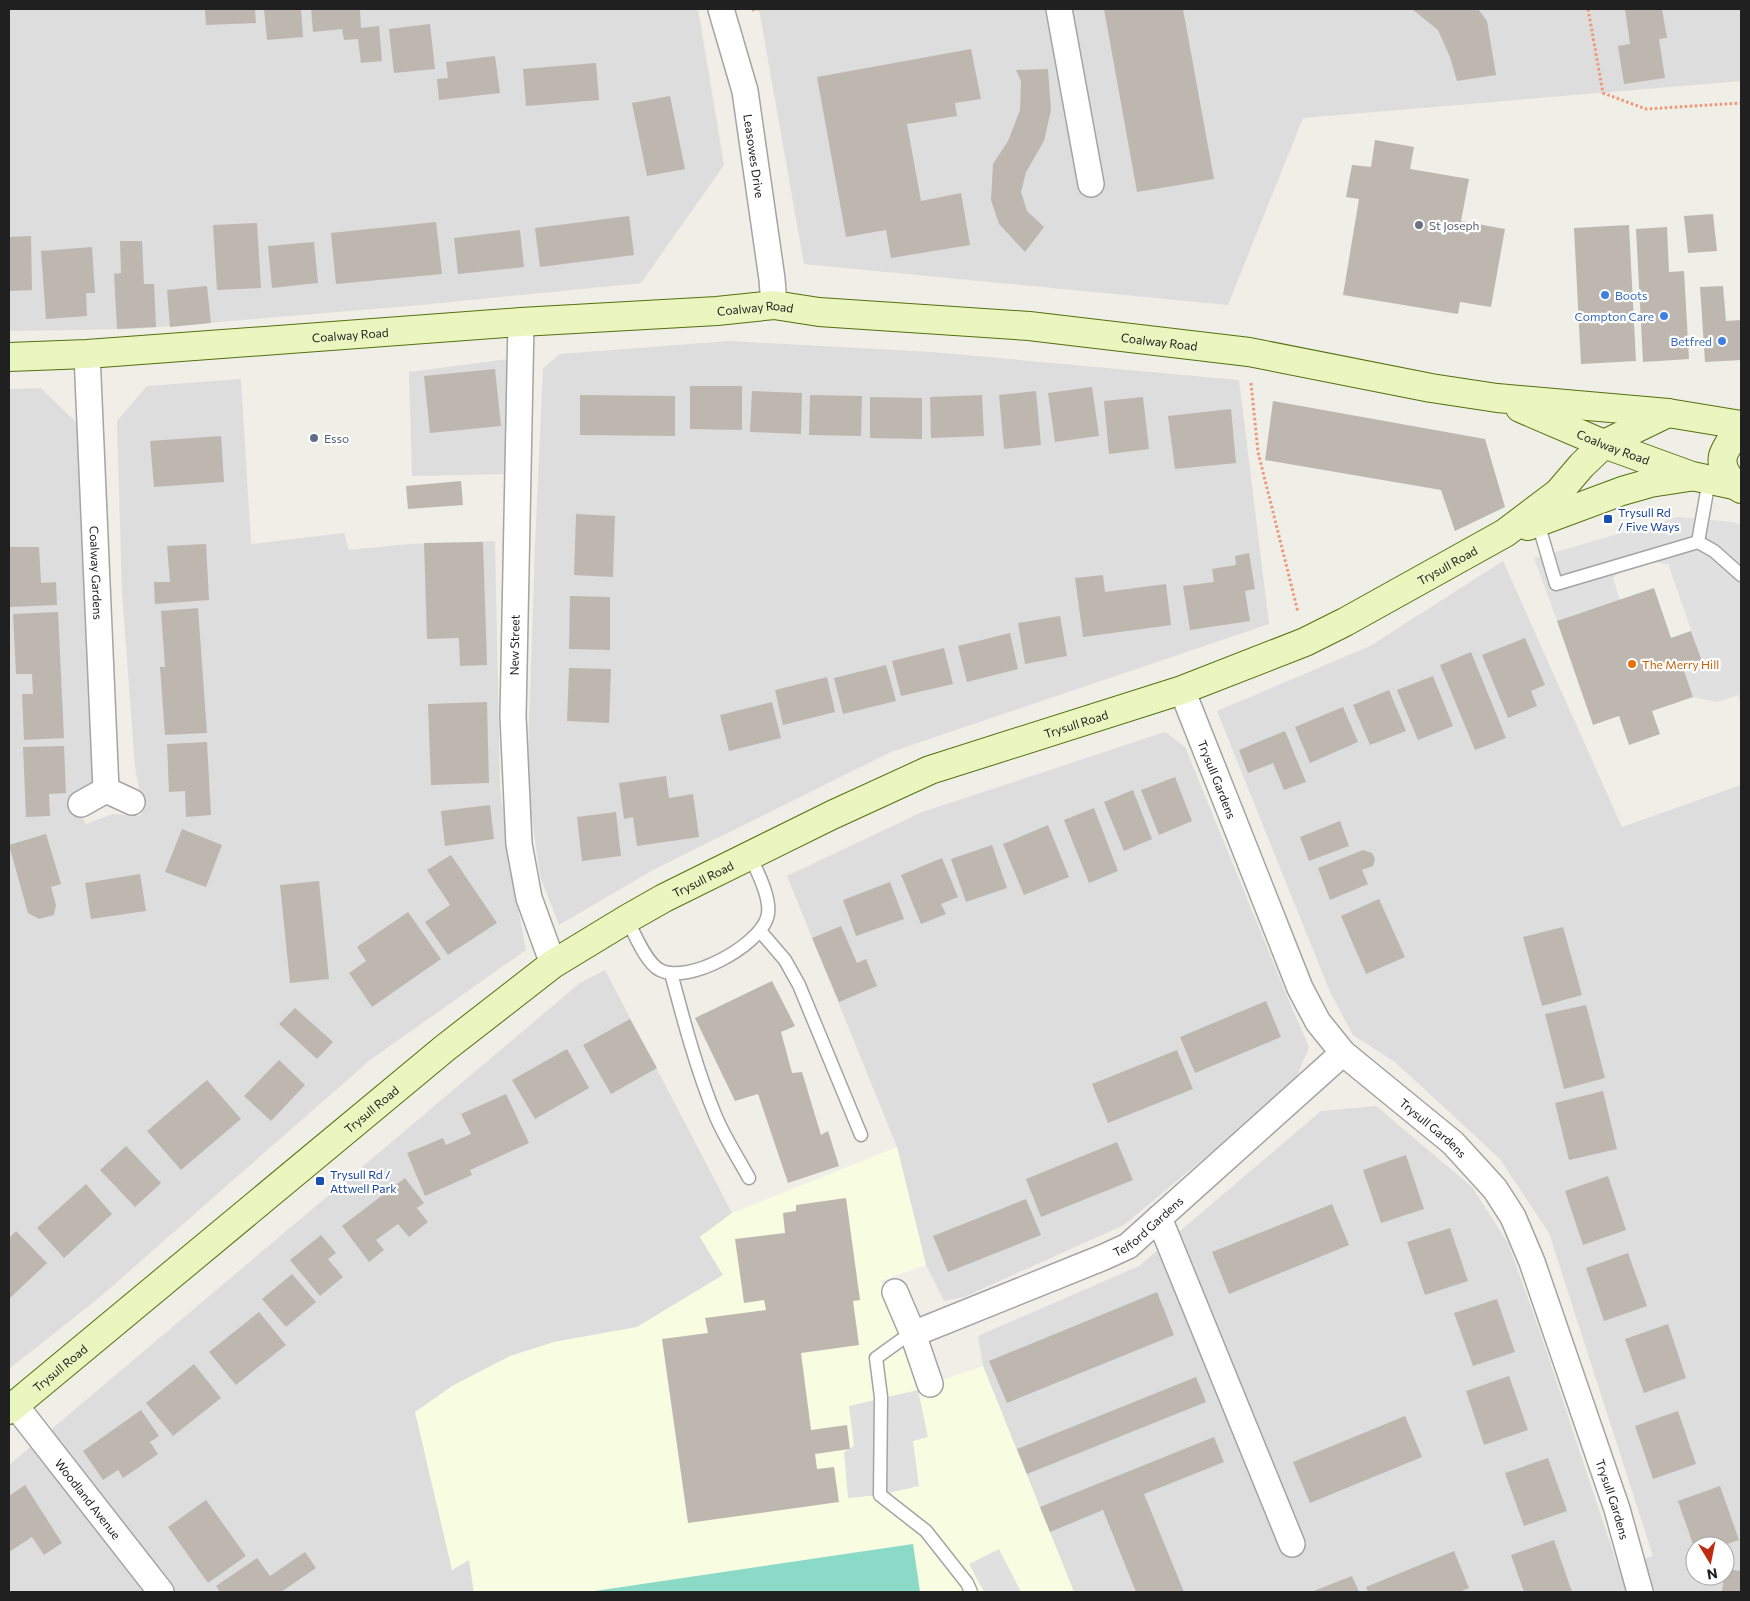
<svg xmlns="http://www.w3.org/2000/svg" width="1750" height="1601" viewBox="0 0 1750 1601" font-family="Commissioner,sans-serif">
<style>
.residential{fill:#dedddd;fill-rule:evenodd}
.education{fill:#f8fde2}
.pitch{fill:#8bd9c7}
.parking{fill:#e0e0e0}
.building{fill:#bdb7b0}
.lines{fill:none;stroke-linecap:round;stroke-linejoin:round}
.lane-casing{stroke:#a4a4a4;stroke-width:15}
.street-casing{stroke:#a4a4a4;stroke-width:28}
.secondary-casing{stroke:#55700d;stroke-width:30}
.path{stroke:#f09777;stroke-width:3;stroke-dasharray:2.5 2.5;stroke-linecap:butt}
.lane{stroke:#fff;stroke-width:12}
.street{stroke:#fff;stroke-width:25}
.secondary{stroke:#eaf5bf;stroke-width:28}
.worship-dot{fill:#6b7280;stroke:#fff;stroke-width:2}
.shop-dot{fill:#3f7fe0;stroke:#fff;stroke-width:2}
.service-dot{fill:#5c6f8a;stroke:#fff;stroke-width:2}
.transit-dot{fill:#1a4fb4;stroke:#fff;stroke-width:2}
.food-dot{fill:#e8710a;stroke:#fff;stroke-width:2}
.labels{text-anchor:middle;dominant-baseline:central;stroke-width:4.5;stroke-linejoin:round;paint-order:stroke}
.street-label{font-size:12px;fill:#202020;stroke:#fff}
.worship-label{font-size:12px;fill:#5b616d;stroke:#fff;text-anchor:start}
.shop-label{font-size:12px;fill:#366cbe;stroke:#fff;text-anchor:end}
.service-label{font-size:12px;fill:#4e5e75;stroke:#fff;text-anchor:start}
.transit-label{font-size:12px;fill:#164399;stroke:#fff;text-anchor:start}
.food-label{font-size:12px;fill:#c56008;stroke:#fff;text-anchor:start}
</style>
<rect width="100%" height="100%" fill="#efeee7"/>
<path class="residential" d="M9,9H698L724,165L641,283L421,305L136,329L9,331Z
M759,9H1741V81L1303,118L1228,305L804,264Z
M729,341L932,352L1239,380L1269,624L891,752L653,870L559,925L540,876L527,783L535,547L543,368L560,354Z
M509,359V474L412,476L409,372Z
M241,379L251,544L344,533L349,550L410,544L495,541L500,787L511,870L526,950L370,1060L100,1297L9,1369V389L41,388L77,423L90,712L95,779L74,801L86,824L113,814L140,816L146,804L139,789L135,767L122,593L117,421L147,386Z
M1503,561L1622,827L1741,785V1592H1074L983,1366L978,1336L1139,1266L1321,1111L1376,1106L1472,1187L1508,1243L1540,1332L1618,1567L1653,1556L1549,1233L1500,1159L1395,1062L1353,1035L1330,992L1217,711L1370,646ZM1695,1546H1725V1576H1695Z
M1165,732L1185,747L1289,1001L1309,1047L1294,1083L1124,1225L964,1297L944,1301L926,1265L897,1147L787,876L922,812Z
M605,970L732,1213L700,1237L723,1275L637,1327L554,1342L451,1570L469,1560L474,1592H9V1465L580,983Z"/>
<path class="education" d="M897,1147L926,1265L881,1281L901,1340L925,1386L983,1366L1074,1592H474L469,1560L452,1570L415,1412L452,1386L510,1356L554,1342L637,1327L723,1275L700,1237L732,1213Z"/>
<path class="pitch" d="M913,1544L920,1592H588Z"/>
<path class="parking" d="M1678,517L1733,522L1741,525V705L1738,695L1717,702L1693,697L1683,668L1702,661L1668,564L1653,562L1620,571L1613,578L1620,600L1557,621L1534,558Z
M918,1390L928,1437L913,1441L919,1486L880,1495L848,1498L844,1452L854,1446L849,1406Z
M999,1549L1021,1592H984L969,1564Z"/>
<path class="building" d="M205,9H255L256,23L206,25Z
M264,9H301L303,37L267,40Z
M311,9H360L361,28L379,26L382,61L361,63L358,39L344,40L342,29L313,32Z
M1104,9H1183L1214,179L1137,192Z
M1412,9H1478L1487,21L1496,75L1457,81L1450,57L1438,30Z
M1625,9H1662L1667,38L1659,39L1665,78L1624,84L1618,46L1630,44Z
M430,24L435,69L394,73L389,29Z
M971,49L981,99L955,103L957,116L907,124L921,201L961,193L970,245L891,258L886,230L846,237L817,77Z
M495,56L500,93L439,100L437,79L448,78L446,62Z
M596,63L599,100L526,106L523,69Z
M1048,69L1051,110L1044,141L1026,172L1021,192L1027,211L1044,227L1025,252L999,224L991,200L993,164L1008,141L1020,110L1021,81L1016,70Z
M670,96L685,169L647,176L632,103Z
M1375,140L1414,147L1410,169L1469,179L1461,221L1505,229L1491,307L1460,302L1458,314L1343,295L1359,199L1346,197L1352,165L1371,167Z
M1713,214L1717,251L1688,253L1684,216Z
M629,216L634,255L540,267L535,228Z
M436,222L442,274L336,284L331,233Z
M257,223L261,288L217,290L213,225Z
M1629,225L1636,361L1581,364L1574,228Z
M1667,227L1669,272L1684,271L1689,359L1643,362L1636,229Z
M520,230L524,267L458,274L454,238Z
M31,236L32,290L9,291V237Z
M120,241H142L144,284H154L156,327L117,329L114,274L121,273Z
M314,242L318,283L272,288L268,246Z
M92,247L95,293H86L87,316L46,319L41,251Z
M207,286L211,323L170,327L167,290Z
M1723,286L1726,321L1741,320V360L1705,362L1700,287Z
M495,369L501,426L430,433L424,376Z
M690,386H742V430L690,429Z
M1092,387L1099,436L1055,442L1048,393Z
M752,391L802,393L801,434L750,432Z
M1036,391L1041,445L1004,449L999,395Z
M580,395L675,396V436L580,435Z
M810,395L862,396L861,436L809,435Z
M982,395L984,436L931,438L930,397Z
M870,397L922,398V439L870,438Z
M1143,397L1149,449L1109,454L1104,401Z
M1273,401L1485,439L1505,507L1455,531L1441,490L1265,460Z
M1231,409L1236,463L1175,469L1168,416Z
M221,436L224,482L154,487L150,441Z
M461,481L463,505L408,509L406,486Z
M576,514L615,516L613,577L574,575Z
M483,542L487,665L460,666L459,638L427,639L424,543Z
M206,544L209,600L155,604L154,582H170L167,546Z
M9,547H39L41,583L56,582L57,605L9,607Z
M1249,553L1255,589L1245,591L1250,621L1190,630L1183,586L1214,582L1212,569L1236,565L1235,556Z
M1103,575L1105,592L1166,584L1171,625L1083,637L1075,578Z
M1654,588L1671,638L1691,631L1702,661L1683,668L1693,697L1652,711L1660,734L1629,745L1619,716L1593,725L1557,621Z
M570,596L610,597V650L569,649Z
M198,608L207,733L165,735L160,667H165L161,611Z
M58,612L64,738L24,740L22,694H33L32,674H16L13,614Z
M1060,616L1067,656L1025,664L1018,623Z
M1010,633L1018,669L967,682L958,646Z
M1525,638L1545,685L1531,691L1537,706L1508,718L1482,655Z
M944,648L953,684L901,696L892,661Z
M1471,652L1506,738L1475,750L1440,665Z
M886,665L896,701L843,714L834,678Z
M569,668L611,669L609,723L567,721Z
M1433,676L1453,726L1418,740L1397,690Z
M827,677L835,712L783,725L775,690Z
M1389,690L1406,731L1370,745L1353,705Z
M487,702L489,783L431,785L428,704Z
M772,702L781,738L729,751L720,715Z
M1343,707L1358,742L1310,763L1295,727Z
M1285,731L1306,782L1284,790L1273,763L1248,773L1239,750Z
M207,742L211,815L186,817L185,791L169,792L167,744Z
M64,746L66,793L49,794L50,816L26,817L23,747Z
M666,776L669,798L693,794L699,837L637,846L633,817L624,819L619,783Z
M1175,777L1192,821L1159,835L1141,790Z
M1133,790L1152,839L1124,851L1104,802Z
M490,805L494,839L445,846L441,811Z
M1094,808L1118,871L1089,883L1064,820Z
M616,812L621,856L582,861L577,817Z
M1340,821L1349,846L1309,861L1300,837Z
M1048,825L1069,877L1024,895L1003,844Z
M182,829L222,845L206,887L165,872Z
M46,834L61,884L51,887L56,905L54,915L39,919L28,913L9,845Z
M992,845L1007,888L966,902L951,859Z
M1363,850L1372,853L1375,859L1373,866L1362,870L1368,884L1330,900L1318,868Z
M451,855L497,923L448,955L425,922L450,905L427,870Z
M942,858L958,897L941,904L946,914L921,924L901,875Z
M140,874L146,911L91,919L85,883Z
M319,881L329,979L290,983L280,885Z
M890,882L904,919L856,936L843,900Z
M1379,899L1405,957L1366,974L1341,916Z
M408,912L441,959L372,1007L349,973L366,961L357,947Z
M841,926L857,963L866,959L877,986L839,1002L812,938Z
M1563,927L1582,995L1542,1006L1523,937Z
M772,981L795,1026L781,1032L792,1073L802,1072L821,1135L828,1131L839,1166L788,1183L758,1094L735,1101L695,1018Z
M1266,1001L1281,1037L1195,1073L1180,1037Z
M1586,1005L1605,1078L1564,1089L1545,1014Z
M295,1008L333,1042L317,1059L279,1024Z
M630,1019L657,1068L611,1094L583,1045Z
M567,1049L589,1088L535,1119L512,1080Z
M1177,1050L1193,1089L1108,1123L1092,1084Z
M279,1060L305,1085L271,1121L244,1096Z
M207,1080L241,1119L181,1170L147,1131Z
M1603,1091L1617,1149L1569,1160L1555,1103Z
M506,1094L529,1143L470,1170L472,1175L425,1196L407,1153L443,1138L446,1145L471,1134L461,1114Z
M1117,1142L1133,1180L1041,1217L1026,1179Z
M126,1146L161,1183L135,1207L100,1170Z
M1406,1155L1424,1209L1381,1223L1363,1170Z
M1608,1176L1626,1230L1583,1245L1565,1191Z
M405,1178L424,1203L417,1208L428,1222L409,1237L398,1224L376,1240L384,1250L369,1262L342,1226Z
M86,1184L112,1214L64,1258L37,1228Z
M846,1198L860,1300L853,1301L859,1345L801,1353L811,1430L847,1425L850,1449L815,1454L817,1469L834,1467L839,1502L688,1523L662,1339L708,1333L705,1318L766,1310L764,1300L744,1303L735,1239L785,1233L783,1213L796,1211V1205Z
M1026,1199L1041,1235L948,1272L933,1236Z
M1332,1204L1349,1245L1229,1294L1212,1252Z
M1450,1228L1468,1281L1425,1295L1407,1242Z
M16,1231L47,1263L9,1299V1238Z
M321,1235L336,1253L328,1259L343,1277L320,1296L290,1260Z
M1628,1253L1647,1306L1604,1321L1586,1268Z
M292,1274L316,1302L286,1327L262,1299Z
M1157,1292L1174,1335L1007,1403L989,1361Z
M1497,1299L1515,1352L1473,1366L1454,1313Z
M259,1312L286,1345L236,1385L209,1352Z
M1668,1324L1686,1378L1644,1393L1625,1339Z
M194,1364L221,1398L173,1436L146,1403Z
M1509,1376L1528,1430L1484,1445L1466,1391Z
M1196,1377L1206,1402L1027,1474L1017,1449Z
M141,1410L159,1436L150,1442L158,1454L123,1478L118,1470L103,1480L83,1451Z
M1678,1411L1696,1464L1653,1479L1635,1426Z
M1405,1416L1422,1457L1310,1503L1293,1462Z
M1214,1437L1224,1462L1144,1494L1184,1592H1136L1103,1510L1050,1532L1040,1507Z
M1548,1458L1567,1511L1524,1526L1505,1473Z
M25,1485L62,1543L44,1555L32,1537L9,1552V1496Z
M1720,1486L1739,1540L1721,1546H1695V1550L1678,1501Z
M206,1500L246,1556L208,1583L168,1527Z
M1554,1540L1572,1592H1524L1511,1555Z
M1454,1551L1469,1588L1459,1592H1368L1366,1587Z
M305,1552L316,1568L281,1592H220L216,1586L257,1558L270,1576Z
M1725,1569L1741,1571V1592H1722Z
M1352,1576L1359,1592H1311Z"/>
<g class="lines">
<g class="lane-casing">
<path id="lane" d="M1538,523L1556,584L1698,542L1709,480
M1698,542L1714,551L1741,575
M627,919C634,933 646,963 660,970C688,985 758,946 767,918C773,901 757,871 750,856
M760,931L785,960L799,985L861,1135
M671,973C684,1022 697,1071 716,1117C725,1138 738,1158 749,1178
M913,1334L901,1340L876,1358L881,1397L880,1495L926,1531L967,1583L971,1592"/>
</g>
<g class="street-casing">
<g id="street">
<path id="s1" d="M721,9L745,91L772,279L774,305"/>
<path d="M1059,9L1091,184"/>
<path d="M521,322L513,717L519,844L529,898L553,964"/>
<path id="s2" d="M87,354L106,790"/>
<path id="s3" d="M1182,690L1300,988L1318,1022L1343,1053L1453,1143L1495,1189L1513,1217L1532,1262L1617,1509L1640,1592"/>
<path d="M81,804L106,790L132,802"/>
<path d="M1159,1218L1292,1544"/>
<path d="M895,1292L913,1334L930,1384"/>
<path id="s4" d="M913,1334L1104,1257L1128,1246L1343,1053"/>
<path id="s5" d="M15,1405L161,1592"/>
</g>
</g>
<g class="secondary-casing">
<g id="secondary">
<path id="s6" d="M9,357L87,354L521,322L717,311L774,305L819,312L1029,326L1249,352L1431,388L1497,398L1668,413L1741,425"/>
<path id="s7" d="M1520,408L1604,444L1692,476L1734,485"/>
<path d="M1741,425C1736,433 1725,448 1723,456C1720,469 1731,483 1741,489"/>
<path d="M1528,526L1622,491L1650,483L1689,477"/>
<path id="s8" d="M9,1410L445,1048L553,964L627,919L664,898L832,815L930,770L1182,690L1305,642L1345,622L1505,533L1558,493L1582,465L1604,444L1668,413"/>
</g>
</g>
<path class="path" d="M1588,9L1603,93L1646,109L1741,103
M752,10L759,9
M1251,383L1258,452L1298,612"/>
<use href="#lane" class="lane"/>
<use href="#street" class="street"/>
<use href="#secondary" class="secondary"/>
</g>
<circle class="worship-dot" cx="1419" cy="225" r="5"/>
<g class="shop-dot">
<circle cx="1605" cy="295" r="5"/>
<circle cx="1664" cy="316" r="5"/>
<circle cx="1722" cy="341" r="5"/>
</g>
<circle class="service-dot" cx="314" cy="438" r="5"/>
<g class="transit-dot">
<rect x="1603" y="514" width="10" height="10" rx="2.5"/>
<rect x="315" y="1176" width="10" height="10" rx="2.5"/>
</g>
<circle class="food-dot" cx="1632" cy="664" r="5"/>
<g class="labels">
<g class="street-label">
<text stroke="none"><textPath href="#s1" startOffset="151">Leasowes Drive</textPath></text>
<text stroke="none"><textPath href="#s6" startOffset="748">Coalway Road</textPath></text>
<text stroke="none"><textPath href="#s6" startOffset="342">Coalway Road</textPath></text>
<text stroke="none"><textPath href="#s6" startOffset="1154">Coalway Road</textPath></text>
<text stroke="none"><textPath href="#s7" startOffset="101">Coalway Road</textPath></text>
<text stroke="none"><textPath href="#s8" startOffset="1686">Trysull Road</textPath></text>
<text stroke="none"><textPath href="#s2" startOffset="219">Coalway Gardens</textPath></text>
<text transform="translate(514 645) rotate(-89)">New Street</text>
<text stroke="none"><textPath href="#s8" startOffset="1281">Trysull Road</textPath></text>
<text stroke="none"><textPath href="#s3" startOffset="96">Trysull Gardens</textPath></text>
<text stroke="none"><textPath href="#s8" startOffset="876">Trysull Road</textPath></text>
<text stroke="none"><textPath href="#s8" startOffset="471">Trysull Road</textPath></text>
<text stroke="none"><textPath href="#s3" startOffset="516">Trysull Gardens</textPath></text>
<text stroke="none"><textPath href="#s4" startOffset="260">Telford Gardens</textPath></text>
<text stroke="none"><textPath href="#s8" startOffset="66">Trysull Road</textPath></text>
<text stroke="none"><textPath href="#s5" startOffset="119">Woodland Avenue</textPath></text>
<text stroke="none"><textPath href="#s3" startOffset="936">Trysull Gardens</textPath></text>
</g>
<g class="worship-label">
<text x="1429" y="225">St Joseph</text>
</g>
<g class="shop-label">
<text x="1615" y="295" text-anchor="start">Boots</text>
<text x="1654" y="316">Compton Care</text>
<text x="1712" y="341">Betfred</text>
</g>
<g class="service-label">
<text x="324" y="438">Esso</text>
</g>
<g class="transit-label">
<text x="1618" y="512">Trysull Rd<tspan x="1618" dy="14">/ Five Ways</tspan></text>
<text x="330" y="1174">Trysull Rd /<tspan x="330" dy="14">Attwell Park</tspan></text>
</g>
<g class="food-label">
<text x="1642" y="664">The Merry Hill</text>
</g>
</g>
<rect width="1750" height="1601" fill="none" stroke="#202020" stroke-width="20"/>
<g transform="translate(1710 1561) rotate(170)"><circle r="24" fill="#ffffff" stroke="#a6a6a6"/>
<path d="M0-4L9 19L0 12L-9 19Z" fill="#c02c0f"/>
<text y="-8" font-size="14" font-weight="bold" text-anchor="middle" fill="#202020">N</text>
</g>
</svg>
